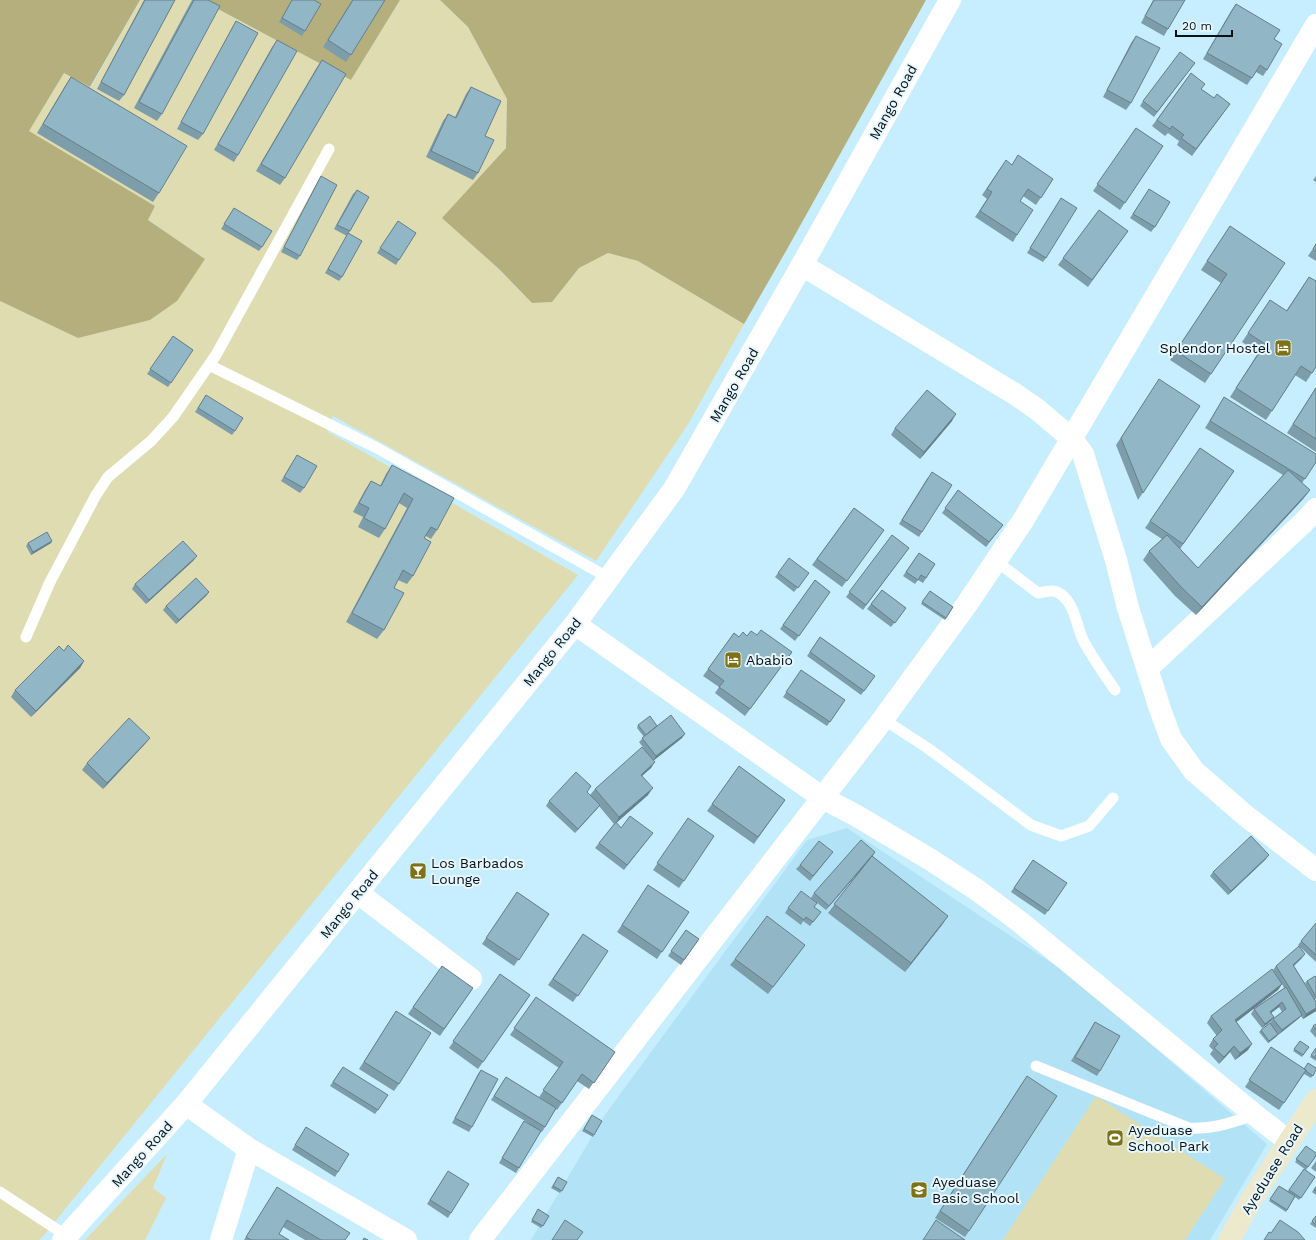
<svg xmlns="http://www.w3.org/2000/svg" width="1316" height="1240" viewBox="0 0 1316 1240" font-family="'Work Sans',sans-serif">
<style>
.built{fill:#b2e2f5}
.green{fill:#dfdcb1}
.forest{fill:#b4af7c}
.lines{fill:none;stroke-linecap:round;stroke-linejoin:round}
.lane{stroke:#fff;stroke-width:11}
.street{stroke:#fff;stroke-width:22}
.secondary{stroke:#ece9cc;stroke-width:22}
.wall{fill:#7d9daa}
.shaded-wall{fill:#667f8b}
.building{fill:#91b6c6;stroke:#667f8b}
.labels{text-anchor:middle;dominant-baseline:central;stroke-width:4;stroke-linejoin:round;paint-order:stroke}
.street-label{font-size:14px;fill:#041116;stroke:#e8f7fe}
.poi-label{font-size:14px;fill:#041116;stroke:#e8f7fe;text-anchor:start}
</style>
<rect width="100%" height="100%" fill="#c7eeff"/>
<path class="built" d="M847,828L1070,975L1267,1144L1210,1240H531L604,1116L807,840Z"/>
<path class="green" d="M140,0H201L351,80L400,0H440L468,27L507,99L506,148L443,218L499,269L532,303L552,302L579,268L608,253L638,261L744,324L687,426L596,561L333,416L327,431L578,575L45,1234L39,1240H0V301L78,338L204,258L148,220L155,206L28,132L64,73L91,87Z
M1096,1096L1225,1179L1185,1240H1003Z
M167,1154L153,1188L166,1198L145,1240H85Z"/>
<path class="forest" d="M0,0H140L90,87L64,73L29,131L155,206L148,220L205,259L177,301L150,320L78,338L0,301Z
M201,0H400L351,80Z
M440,0H926L786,251L744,324L638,261L608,253L579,268L552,302L532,303L499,269L442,218L506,148L507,99L468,27Z"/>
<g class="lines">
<path class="lane" d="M209,365L377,448L609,578
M996,561L1038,593C1044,592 1053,589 1059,593C1075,603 1076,625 1083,640C1092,657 1104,674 1115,690
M26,637L50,582L96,495L108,477L151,441L173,417L216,355L329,149
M883,719L929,749L1031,825L1061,836L1089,826L1113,798
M1036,1066L1189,1128C1212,1130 1233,1122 1255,1115
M0,1192L67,1236"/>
<path class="street" d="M802,265L1015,394L1038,410L1072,439L1083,454L1116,560L1128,608L1160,709L1171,739L1194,771L1246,816L1316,870
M575,624L823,798L857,816L931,860L977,890L1020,922L1255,1115L1288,1141
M1148,668L1304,522L1316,509
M358,893L471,979
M186,1104L249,1149L406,1240
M63,1240L186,1104L575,624L674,489L802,265L950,0
M221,1240L249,1149
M480,1240L878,726L967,604L1024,519L1316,25"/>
<path class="secondary" d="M1229,1240L1253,1197L1316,1100"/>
</g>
<path class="wall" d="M144,0H175L124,95L119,101L97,89Z
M192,0H208L162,114L157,121L134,108Z
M292,0H314L305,31L302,36L279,22Z
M352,0H385L346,62L323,47Z
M1153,0H1185L1168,29L1164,36L1141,23Z
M1236,4L1274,39L1267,70L1263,76L1256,72L1247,85L1203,59L1231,11Z
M236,21L203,134L198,140L177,129L232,28Z
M1136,36L1131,103L1126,110L1103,97L1131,43Z
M277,40L238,155L234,162L214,150L272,47Z
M322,60L285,178L280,185L256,171L317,67Z
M1195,63L1154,117L1140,106L1143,101Z
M1191,73L1201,89L1214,98L1230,104L1192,156L1177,145L1179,141L1168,133L1165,136L1152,126Z
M71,77L159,193L153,202L37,133L65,86Z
M471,87L485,136L478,173L473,180L426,157L443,121L448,114L455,117L466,94Z
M1136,128L1163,146L1120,210L1093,191Z
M1012,164L1053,179L1036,205L1023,196L1020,201L1017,235L1013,242L975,217L987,199L982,195L1001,167Z
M321,176L300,256L297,260L281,252L318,181Z
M1316,176V182L1313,180Z
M1149,189L1155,227L1151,232L1130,218Z
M357,190L350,231L349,233L342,277L339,281L325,273L347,236L334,229L353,194Z
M1061,198L1046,258L1043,262L1027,253Z
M234,208L262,247L259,251L221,229Z
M1099,210L1128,231L1088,287L1058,265Z
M398,221L399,260L396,265L377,253Z
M1230,226L1285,263L1205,383L1170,360L1221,283L1201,270Z
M1316,244V261L1308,256Z
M1309,277L1316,367L1306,382L1295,375L1266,420L1230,397L1258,353L1242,342L1270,300L1286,311Z
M173,336L193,350L168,387L147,374Z
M1155,386L1200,406L1138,500L1116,445Z
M1316,387V452L1287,433Z
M206,395L235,431L232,435L195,412Z
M1224,397L1316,462L1302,483L1310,490L1303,499L1196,615L1175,596L1143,560L1149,551L1162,539L1145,528L1200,448L1234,471L1180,549L1198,568L1283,475L1205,428Z
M952,421L920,459L891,435L895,428Z
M297,455L304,488L300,493L281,481Z
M392,465L437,530L431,539L426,536L424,538L413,576L407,584L398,580L394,588L384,630L377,639L346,622L407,508L399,503L385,529L379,538L358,527L363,517L353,512L365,490L371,481L380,486L386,474Z
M928,477L922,532L919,537L899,524Z
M958,490L1003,525L986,547L942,513Z
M854,508L884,530L842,587L812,565Z
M892,535L909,548L863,610L846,597Z
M52,541L51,543L31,555L26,546L28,543Z
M919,553L935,564L923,583L918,580L915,584L903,576Z
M194,560L146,604L132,589L135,584Z
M778,573H809L794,592L775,577Z
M815,580L830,592L795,641L780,629Z
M882,590L906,608L891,627L867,609Z
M930,591L953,607L945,620L921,604Z
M209,592L206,596L176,624L163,610L166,606Z
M734,633L739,637L747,636L757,635L792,652L745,716L715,693L719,687L703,676Z
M820,637L875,676L861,695L807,656Z
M64,651L84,661L80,668L31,717L11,697L15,690Z
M801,670L845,700L827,726L783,697Z
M638,725L657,726L682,738L654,760L651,768L642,776L648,795L616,823L621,828L653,833L624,870L595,848L614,824L599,806L575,833L546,806L549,801L587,792L590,795L595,789L645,750L639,742L644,737L637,728Z
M145,744L103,789L82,770L87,763Z
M739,766L785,800L754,844L707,811Z
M688,818L714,836L679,888L653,870Z
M875,852L872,856L948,916L905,972L828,913L862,868L826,910L811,898L814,893Z
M830,856L810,881L796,869L800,865Z
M1266,859L1228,895L1210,876L1213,872Z
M1033,860L1067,883L1045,915L1011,892Z
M648,885L689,912L657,959L617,932Z
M517,892L549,914L514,966L482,944Z
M814,907L818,916L810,926L803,921L801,925L785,913L788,908Z
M1316,923V962L1298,945Z
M686,930L699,939L681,965L668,956Z
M583,934L608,951L573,1002L548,985Z
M805,945L768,994L730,965L735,959Z
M1302,958L1294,966L1314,998L1305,983L1307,981L1316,978V999L1315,1000L1316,1011L1303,1019L1301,1016L1298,1019L1278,1035V1034L1277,1036L1268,1043L1259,1032L1261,1030L1270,1023L1273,1019L1282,1012L1279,1007L1271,1013L1274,1017L1271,1021L1262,1028L1251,1014L1254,1009L1284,988L1282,984L1278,990L1236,1022L1248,1050L1235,1060L1230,1052L1219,1064L1210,1054L1213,1050L1209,1046L1213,1039L1217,1036L1207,1023L1211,1016L1278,978L1273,970L1276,966Z
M442,966L473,988L440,1036L408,1014Z
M500,974L530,995L478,1069L449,1048Z
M536,997L615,1052L589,1089L577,1081L557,1110L556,1109L545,1127L542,1132L541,1131L516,1173L499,1163L524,1121L530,1124L491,1100L506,1077L548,1103L539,1097L559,1068L510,1035Z
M396,1011L399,1084L394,1091L359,1069Z
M1095,1022L1100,1071L1097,1076L1071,1061Z
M1316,1024V1038L1310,1031L1313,1026Z
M1300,1041L1309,1047L1302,1057L1293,1051Z
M1271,1047L1304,1069L1316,1070L1311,1078L1304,1074L1279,1110L1245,1087Z
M1316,1048V1061L1310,1057Z
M481,1070L472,1127L469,1132L452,1123L478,1074Z
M340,1071L378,1110L375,1114L330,1086Z
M1022,1083L969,1231L965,1237L935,1218Z
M590,1118L594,1135L593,1137L582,1131Z
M306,1127L338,1172L335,1177L292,1150Z
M1306,1146L1316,1156L1306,1170L1295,1162Z
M1316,1161V1172L1311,1168Z
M1304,1169L1315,1177L1299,1200L1295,1197L1286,1212L1269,1201L1279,1186L1288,1191Z
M445,1176L451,1213L448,1218L427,1204Z
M558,1177L567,1182L560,1193L551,1188Z
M1316,1186V1195L1312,1192Z
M277,1187L345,1240H305L283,1227L279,1234L289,1240H244Z
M538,1209L549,1216L541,1228L531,1222Z
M1316,1216V1228L1310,1224Z"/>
<path class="shaded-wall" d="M956,414L952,421L920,459L924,452Z
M1310,490L1303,499L1196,615L1202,607Z
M52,541L51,543L31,555L33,552Z
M197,556L194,560L146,604L149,600Z
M209,592L206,596L176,624L179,620Z
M84,661L80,668L31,717L36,711Z
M685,734L682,738L653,761L656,756Z
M150,738L145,744L103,789L107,783Z
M655,762L651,768L636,781L641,775Z
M653,788L648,795L615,824L619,817Z
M600,805L597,809L575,833L578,829Z
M875,852L872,857L826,910L829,906Z
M1269,855L1266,859L1228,895L1231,891Z
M948,916L942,925L905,972L911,963Z
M1305,954L1302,958L1290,969L1293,965Z
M1282,984L1278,990L1230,1027L1235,1020Z
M1282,1002L1279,1007L1267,1016L1270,1012Z
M1316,1008V1011L1303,1019L1306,1014Z
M1302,1015L1298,1019L1278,1035L1282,1030Z
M1274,1017L1271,1021L1262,1028L1265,1024Z
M1278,1034L1277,1036L1268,1043L1269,1041Z
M1252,1044L1248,1050L1235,1060L1240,1053Z
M1234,1046L1230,1052L1219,1064L1224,1057Z"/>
<path class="building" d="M145,0H175L124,95L101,82Z
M194,0H208L220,6L162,114L139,102Z
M292,0H314L321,4L305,31L282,18Z
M353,0H385L351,55L328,40Z
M1154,0H1185L1168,29L1145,16Z
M1236,4L1280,30L1274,39L1282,44L1267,70L1260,65L1252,78L1207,53Z
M236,21L258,33L203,134L181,122Z
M1136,36L1160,48L1131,103L1107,90Z
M277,40L297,51L238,155L218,144Z
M1180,52L1195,63L1157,112L1143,101Z
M322,60L346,74L285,178L261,164Z
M1191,73L1205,84L1201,89L1214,98L1217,94L1230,104L1196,149L1181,138L1184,135L1172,126L1170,129L1157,120Z
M71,77L187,146L159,193L43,124Z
M471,87L501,101L485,136L494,140L478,173L431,151L448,114L456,118Z
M1136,128L1163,146L1125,203L1097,184Z
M1018,155L1053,179L1041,198L1028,189L1020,201L1033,210L1017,235L980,211L992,192L987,189L1006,160L1012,165Z
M321,176L337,185L300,256L284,247Z
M1149,189L1170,202L1155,227L1133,214Z
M357,190L369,197L350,231L337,225Z
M1061,198L1077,208L1046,258L1030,248Z
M234,208L272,231L262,247L224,224Z
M1099,210L1128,231L1092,280L1063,258Z
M398,221L416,233L399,260L380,248Z
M1230,226L1285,263L1211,374L1176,351L1227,274L1207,261Z
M348,233L362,241L342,277L328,269Z
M1316,244V252L1313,249Z
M1309,277L1316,281V367L1312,373L1301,366L1272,411L1236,388L1265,344L1248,333L1270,300L1287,311Z
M173,336L193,350L171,383L150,369Z
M1159,379L1200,406L1143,493L1121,438Z
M1316,388V439L1293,424Z
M927,390L956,414L924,452L895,428Z
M206,395L243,418L235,431L198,408Z
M1224,397L1316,454V462L1305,479L1210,421Z
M1200,448L1234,471L1183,544L1150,521Z
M297,455L317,466L304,488L284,477Z
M392,465L454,498L437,530L431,527L424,538L431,542L413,576L403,570L394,588L404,593L384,630L352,613L413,499L404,493L385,529L364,518L369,508L359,503L371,481L381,486Z
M1288,470L1310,490L1202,607L1181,587L1149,551L1167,535L1198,568Z
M932,472L952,485L922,532L902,520Z
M958,490L1003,525L989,542L945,508Z
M854,508L884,530L847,581L817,559Z
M47,532L52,541L33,552L28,543Z
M892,535L909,548L866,605L849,592Z
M183,541L197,556L149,600L135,584Z
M919,553L935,564L926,578L921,575L918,580L906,572Z
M789,558L809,573L798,588L778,573Z
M196,578L209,592L179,620L166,606Z
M815,580L830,592L799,636L783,625Z
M882,590L906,608L895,623L871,604Z
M930,591L953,607L946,618L922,602Z
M761,630L792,652L750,709L719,687L724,681L708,669L734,633L739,637L743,632L747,636L751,631L757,635Z
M820,637L875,676L864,691L810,652Z
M68,645L84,661L36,711L15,690L59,646L64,651Z
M801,670L845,700L830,722L786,692Z
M671,715L685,734L656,756L642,738Z
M650,716L657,726L646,735L638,725Z
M129,718L150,738L107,783L87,763Z
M642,747L655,762L641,775L653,788L619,817L595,789Z
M739,766L785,800L758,837L712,804Z
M576,772L591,786L587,792L600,805L578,829L549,801Z
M630,816L653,833L627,865L599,843L616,822L621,828Z
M688,818L714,836L684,881L657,863Z
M1251,836L1269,855L1231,891L1213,872Z
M861,840L875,852L829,906L814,893Z
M819,841L833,852L813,876L800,865Z
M872,856L948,916L911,963L834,904Z
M1033,860L1067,883L1048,911L1014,888Z
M648,885L689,912L662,952L622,925Z
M801,891L817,903L814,907L821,912L813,922L806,917L804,920L788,908Z
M517,892L549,914L519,960L486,938Z
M767,916L805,945L773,987L735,959Z
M1316,923V955L1301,941Z
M686,930L699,939L684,960L671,951Z
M583,934L608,951L578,996L553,979Z
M1299,946L1305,954L1293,965L1316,1002V1008L1306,1014L1276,966Z
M442,966L473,988L444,1029L413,1007Z
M1272,969L1282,984L1235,1020L1252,1044L1240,1053L1234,1046L1224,1057L1214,1048L1218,1044L1213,1039L1222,1030L1211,1016Z
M500,974L530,995L483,1062L453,1041Z
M1315,976L1316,978V997L1307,981Z
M1286,987L1302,1015L1282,1030L1273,1019L1286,1009L1282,1002L1270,1012L1274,1017L1265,1024L1254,1009Z
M536,997L615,1052L594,1083L582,1074L562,1103L543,1090L563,1062L514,1028Z
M396,1011L431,1033L399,1084L364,1062Z
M1095,1022L1120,1036L1100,1071L1075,1057Z
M1270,1023L1278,1034L1269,1041L1261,1030Z
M1316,1024V1030L1313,1026Z
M1300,1041L1309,1047L1303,1055L1294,1049Z
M1271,1047L1306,1070L1284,1103L1249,1080Z
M1316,1048V1058L1311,1055Z
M1308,1063L1316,1068V1070L1313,1076L1306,1071V1070L1304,1069Z
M343,1067L388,1095L378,1110L333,1082Z
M481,1070L498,1079L472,1127L455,1118Z
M1027,1076L1057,1096L969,1231L940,1211Z
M506,1077L556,1108L545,1127L494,1096Z
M592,1115L602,1121L594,1135L584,1129Z
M524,1121L541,1131L519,1168L502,1158Z
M306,1127L349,1154L338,1172L295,1145Z
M1306,1146L1316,1153V1156L1308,1167L1296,1159Z
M1304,1169L1315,1177L1301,1198L1289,1190Z
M448,1171L469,1184L451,1213L430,1200Z
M558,1177L567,1182L562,1191L553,1186Z
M1279,1186L1295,1196L1287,1210L1270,1199Z
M277,1187L350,1233L345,1240H321L287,1220L279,1234L289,1240H251L246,1237Z
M1316,1187V1191L1314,1190Z
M538,1209L549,1216L543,1226L532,1220Z
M1316,1216V1225L1312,1221Z
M565,1220L583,1232L577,1240H552Z
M936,1220L965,1240H923Z
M1280,1220L1298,1232L1305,1240H1264L1269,1232L1271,1233Z
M364,1238L368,1240H363Z"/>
<defs>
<g id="hotel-square" transform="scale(0.9)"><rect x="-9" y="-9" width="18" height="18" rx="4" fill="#7d7316" stroke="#e8f7fe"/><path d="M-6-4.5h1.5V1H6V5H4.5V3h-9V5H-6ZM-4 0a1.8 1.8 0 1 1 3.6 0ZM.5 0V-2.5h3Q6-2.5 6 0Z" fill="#fff"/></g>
<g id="bar-square" transform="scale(0.9)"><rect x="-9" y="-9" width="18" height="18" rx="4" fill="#7d7316" stroke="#e8f7fe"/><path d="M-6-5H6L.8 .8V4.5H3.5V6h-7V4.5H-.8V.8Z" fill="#fff"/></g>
<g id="stadium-square" transform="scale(0.9)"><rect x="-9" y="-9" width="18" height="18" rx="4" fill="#7d7316" stroke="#e8f7fe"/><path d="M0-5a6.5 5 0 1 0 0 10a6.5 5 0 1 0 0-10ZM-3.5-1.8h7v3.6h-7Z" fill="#fff"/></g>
<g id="school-square" transform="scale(0.9)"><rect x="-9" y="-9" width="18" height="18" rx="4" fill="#7d7316" stroke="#e8f7fe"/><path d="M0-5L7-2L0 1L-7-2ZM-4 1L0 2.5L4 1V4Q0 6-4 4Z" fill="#fff"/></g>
</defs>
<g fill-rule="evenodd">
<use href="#hotel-square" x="1283" y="348"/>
<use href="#hotel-square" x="733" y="660"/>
<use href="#bar-square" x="418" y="871"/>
<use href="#stadium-square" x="1115" y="1138"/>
<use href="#school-square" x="919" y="1190"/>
</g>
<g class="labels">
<g class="street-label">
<text transform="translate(893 102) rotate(-61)">Mango Road</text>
<text transform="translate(734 385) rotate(-60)">Mango Road</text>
<text transform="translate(552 652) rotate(-51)">Mango Road</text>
<text transform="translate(349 904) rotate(-51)">Mango Road</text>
<text transform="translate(142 1154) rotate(-48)">Mango Road</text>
<text transform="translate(1272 1169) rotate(-58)">Ayeduase Road</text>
</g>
<g class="poi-label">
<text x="1270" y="348" text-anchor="end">Splendor Hostel</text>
<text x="746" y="660">Ababio</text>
<text x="431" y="863">Los Barbados<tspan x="431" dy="16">Lounge</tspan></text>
<text x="1128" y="1130">Ayeduase<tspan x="1128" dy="16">School Park</tspan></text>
<text x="932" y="1182">Ayeduase<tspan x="932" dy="16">Basic School</tspan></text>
</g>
</g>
<path d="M1176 30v6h56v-6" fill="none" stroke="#041116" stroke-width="2"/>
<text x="1182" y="30" font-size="12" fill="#041116" stroke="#e8f7fe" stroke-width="3" paint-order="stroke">20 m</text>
</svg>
